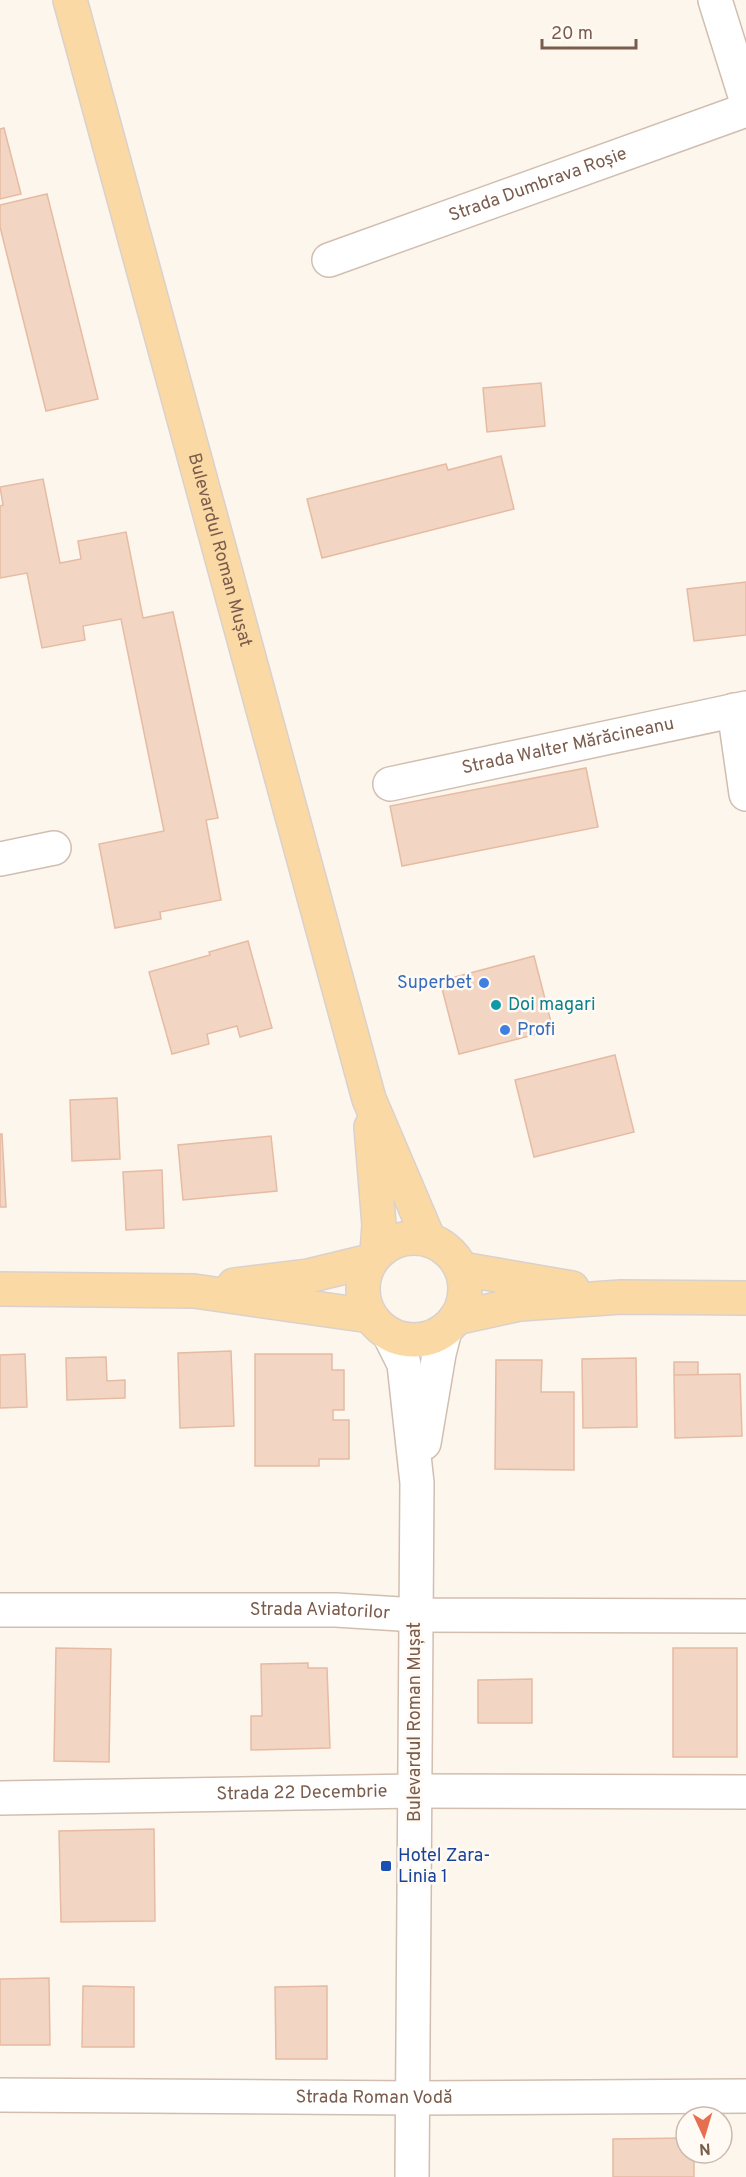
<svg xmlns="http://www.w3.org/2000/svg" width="746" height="2177" viewBox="0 0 746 2177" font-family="Overpass,sans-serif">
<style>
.building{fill:#f3d5c3;stroke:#e6bba3;stroke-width:1.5}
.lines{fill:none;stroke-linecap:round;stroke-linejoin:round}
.minor-casing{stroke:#d1beb0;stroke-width:36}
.major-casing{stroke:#dad1cd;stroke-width:36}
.minor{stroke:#fff;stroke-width:33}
.major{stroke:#fbd9a5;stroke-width:33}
.shop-dot{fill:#3f7fe0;stroke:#fffaf3;stroke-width:2}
.culture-dot{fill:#0f9aa8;stroke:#fffaf3;stroke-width:2}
.transit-dot{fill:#1a4fb4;stroke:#fffaf3;stroke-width:2}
.labels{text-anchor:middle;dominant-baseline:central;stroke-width:5;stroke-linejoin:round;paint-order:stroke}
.street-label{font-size:18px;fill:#7a5c4d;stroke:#fffaf3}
.shop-label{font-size:18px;fill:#366cbe;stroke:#fffaf3;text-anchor:end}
.culture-label{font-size:18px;fill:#0d838f;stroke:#fffaf3;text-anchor:start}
.transit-label{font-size:18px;fill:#164399;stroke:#fffaf3;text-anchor:start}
</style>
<rect width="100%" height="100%" fill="#fdf6ec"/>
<path class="building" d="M4,128L21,194L0,199V129Z
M47,194L98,399L46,411L0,227V205Z
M541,383L545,426L487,432L483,388Z
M501,456L514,509L322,558L307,499L446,464L448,470Z
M43,479L60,563L81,559L78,541L126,532L143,618L173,612L218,818L206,820L221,900L160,912L161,919L115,928L99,844L164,831L121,619L83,626L85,640L42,648L27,573L0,578V506L3,505L0,487Z
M746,582V635L694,641L687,589Z
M586,768L598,827L402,866L390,806Z
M248,941L272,1028L240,1037L237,1026L207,1034L209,1044L172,1054L149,972L210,955L209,952Z
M534,956L553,1030L459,1054L440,981Z
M615,1055L634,1132L534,1157L515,1080Z
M117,1098L120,1159L72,1161L70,1100Z
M0,1134H2L6,1207H0Z
M271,1136L277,1191L183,1200L178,1145Z
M162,1170L164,1228L126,1230L123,1172Z
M231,1351L234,1426L180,1428L178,1353Z
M25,1354L27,1407L0,1408V1355Z
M255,1354H332V1370H344V1410H333V1420H349V1459H319V1466H255Z
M106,1357L107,1381L125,1380V1398L67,1400L66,1358Z
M636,1358L637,1427L583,1428L582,1359Z
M496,1360H542L541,1392H574V1470L495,1469Z
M674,1362H698V1375H674Z
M740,1374L742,1436L675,1438L674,1375Z
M56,1648L111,1649L109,1762L54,1761Z
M673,1648H737V1757H673Z
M308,1663V1668H327L330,1748L251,1750V1716H262L261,1664Z
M532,1679V1723H478V1680Z
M154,1829L155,1921L61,1922L59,1831Z
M49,1978L50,2045H0V1979Z
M83,1986L134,1987V2047H82Z
M327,1986V2059H276L275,1987Z
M686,2138V2153H694V2177H613V2139Z"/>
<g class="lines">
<g class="minor-casing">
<g id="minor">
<path d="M715,0L746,99"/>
<path id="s1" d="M329,260L746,110"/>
<path d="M734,710L746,794"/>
<path id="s2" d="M390,784L746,708"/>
<path d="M0,859L54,848"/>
<path d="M389,1334L404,1364L417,1483L412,2177"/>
<path d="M424,1443L439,1354L445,1330"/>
<path id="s3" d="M0,1610H336L416,1615L746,1616"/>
<path id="s4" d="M0,1798L414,1791L746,1792"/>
<path id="s5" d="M0,2095L413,2098L746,2096"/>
</g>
</g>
<g class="major-casing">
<g id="major">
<path id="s6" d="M70,0L369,1099L429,1240"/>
<path d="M371,1127L379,1225L377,1252"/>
<circle cx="414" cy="1289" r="51"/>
<path d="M462,1269L572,1288"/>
<path d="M234,1285L308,1276L370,1261"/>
<path d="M0,1289L194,1291L370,1316"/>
<path d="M456,1318L520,1304L621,1297L746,1298"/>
</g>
</g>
<use href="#minor" class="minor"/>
<use href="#major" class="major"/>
</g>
<g class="shop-dot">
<circle cx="484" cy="983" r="6"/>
<circle cx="505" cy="1030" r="6"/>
</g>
<circle class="culture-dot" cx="496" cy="1005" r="6"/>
<rect class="transit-dot" x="380" y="1860" width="12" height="12" rx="3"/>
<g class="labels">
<g class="street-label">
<text stroke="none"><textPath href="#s1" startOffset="222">Strada Dumbrava Roșie</textPath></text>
<text stroke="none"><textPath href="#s6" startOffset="570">Bulevardul Roman Mușat</textPath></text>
<text stroke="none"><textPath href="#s2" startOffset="182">Strada Walter Mărăcineanu</textPath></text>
<text stroke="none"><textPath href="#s3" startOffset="320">Strada Aviatorilor</textPath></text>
<text transform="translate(415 1722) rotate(-90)">Bulevardul Roman Mușat</text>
<text stroke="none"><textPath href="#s4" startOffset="302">Strada 22 Decembrie</textPath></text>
<text stroke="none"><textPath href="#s5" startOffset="374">Strada Roman Vodă</textPath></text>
</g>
<g class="shop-label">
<text x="472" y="983">Superbet</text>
<text x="517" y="1030" text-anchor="start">Profi</text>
</g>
<g class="culture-label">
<text x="508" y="1005">Doi magari</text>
</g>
<g class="transit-label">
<text x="398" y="1856">Hotel Zara-<tspan x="398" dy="21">Linia 1</tspan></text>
</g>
</g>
<g transform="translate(704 2135) rotate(176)"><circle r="28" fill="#fffaf3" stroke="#cabbb1" stroke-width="1.5"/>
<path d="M0-4.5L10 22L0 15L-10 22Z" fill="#e76f51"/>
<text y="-9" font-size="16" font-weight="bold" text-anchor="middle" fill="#7a5c4d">N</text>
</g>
<path d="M542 39v9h94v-9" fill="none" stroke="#7a5c4d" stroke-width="3"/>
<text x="551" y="39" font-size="18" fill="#7a5c4d" stroke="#fffaf3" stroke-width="4.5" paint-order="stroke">20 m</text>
</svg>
